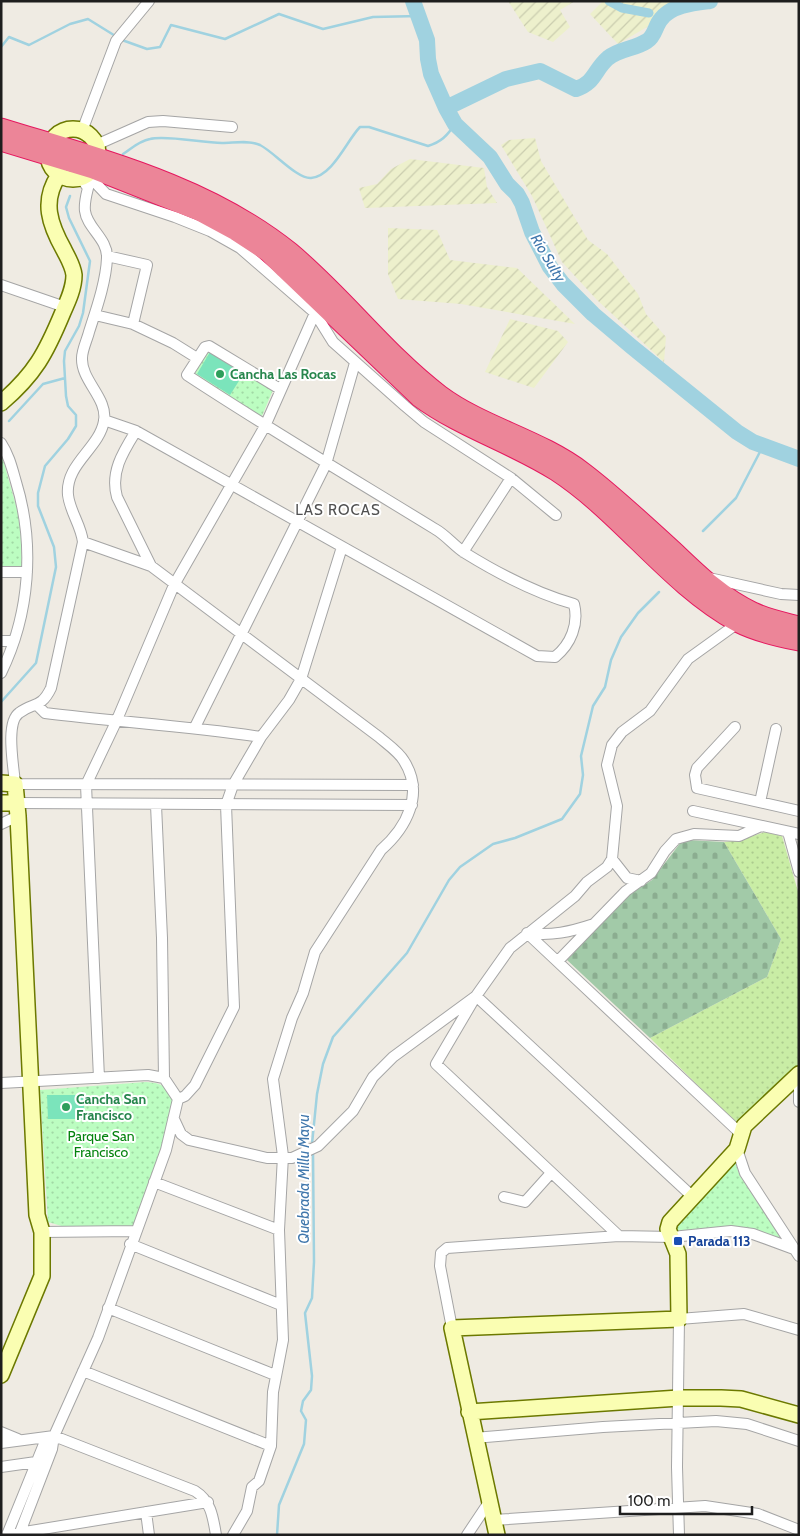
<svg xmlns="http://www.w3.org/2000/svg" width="800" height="1536" viewBox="0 0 800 1536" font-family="Cabin,sans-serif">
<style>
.farmland{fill:url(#farmland-furrows)}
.grass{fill:url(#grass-dots)}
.cemetery{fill:url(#cemetery-stones)}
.park{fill:url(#park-dots)}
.pitch{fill:#7be4bb}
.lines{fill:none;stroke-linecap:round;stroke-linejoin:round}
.stream{stroke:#a0d2e0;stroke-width:2.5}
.canal{stroke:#a0d2e0;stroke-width:9}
.river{stroke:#a0d2e0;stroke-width:16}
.street-casing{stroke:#a5a5a5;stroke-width:12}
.secondary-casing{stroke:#6c7900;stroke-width:18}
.highway-casing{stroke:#e5185f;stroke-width:21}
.street{stroke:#fff;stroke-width:10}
.secondary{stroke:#fafeb2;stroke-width:15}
.highway{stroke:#ec8598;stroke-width:19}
.leisure-dot{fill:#2e9e5b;stroke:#fff;stroke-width:2}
.transit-dot{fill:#1a4fb4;stroke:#fff;stroke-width:2}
.labels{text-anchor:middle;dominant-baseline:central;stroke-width:4;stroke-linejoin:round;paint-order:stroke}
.leisure-label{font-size:14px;font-weight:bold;fill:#27864d;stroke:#fff;text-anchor:start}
.park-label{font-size:14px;fill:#04830e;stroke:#fff}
.transit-label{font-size:14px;font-weight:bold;fill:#164399;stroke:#fff;text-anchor:start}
.water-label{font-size:15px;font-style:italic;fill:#4077ac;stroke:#fff}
.neighbourhood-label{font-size:15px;letter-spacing:1px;fill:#515151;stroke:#fff}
</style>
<defs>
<pattern id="farmland-furrows" width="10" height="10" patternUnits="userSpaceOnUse" patternTransform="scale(1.25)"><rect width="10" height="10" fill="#edf0cc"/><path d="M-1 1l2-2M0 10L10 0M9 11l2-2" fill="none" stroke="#cbcdaf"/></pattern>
<pattern id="grass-dots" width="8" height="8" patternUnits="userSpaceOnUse" patternTransform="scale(1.25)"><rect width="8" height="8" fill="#c9eda5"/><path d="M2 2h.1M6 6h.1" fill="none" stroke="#accb8e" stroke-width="1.8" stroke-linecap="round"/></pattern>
<pattern id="cemetery-stones" width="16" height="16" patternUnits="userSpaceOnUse" patternTransform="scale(1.25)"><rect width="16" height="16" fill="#a2caa8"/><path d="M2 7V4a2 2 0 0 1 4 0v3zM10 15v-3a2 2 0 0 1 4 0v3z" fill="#8bad90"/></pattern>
<pattern id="park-dots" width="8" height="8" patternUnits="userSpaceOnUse" patternTransform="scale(1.25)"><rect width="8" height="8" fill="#bcfdc1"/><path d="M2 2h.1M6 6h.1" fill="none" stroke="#a1d8a5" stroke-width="1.8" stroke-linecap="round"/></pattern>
</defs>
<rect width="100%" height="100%" fill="#efebe3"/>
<path class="farmland" d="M508,1H575L560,10L570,27L553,42L528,32Z
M603,1L619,7L613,1H687L658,13L647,27L618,44L590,14Z
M535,138L541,161L588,240L607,254L638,294L646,314L666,337L664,362L597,300L562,262L532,196L501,145L509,140Z
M410,159L484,168L487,187L497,203L365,208L359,188L377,184L391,169Z
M388,228L437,230L450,260L517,268L575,324L461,304L398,299L388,274Z
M510,319L558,331L568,342L534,388L485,372Z"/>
<path class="grass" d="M765,832L782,836L799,895V1067L738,1125L650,1038L767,977L781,939L724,842L741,840Z"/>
<path class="cemetery" d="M688,840L724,842L781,939L767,977L650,1038L567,960L627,896L652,880L681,842Z"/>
<path class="park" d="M209,351L273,390L262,416L260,417L194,376L205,353Z
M1,452L20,520L22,567H1Z
M146,1082C159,1083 168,1085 173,1099C177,1114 140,1207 133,1227H65L48,1222L40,1090Z
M734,1159L740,1176L786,1242L746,1227L679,1232L676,1228L679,1222Z"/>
<path class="pitch" d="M210,352L244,373L230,395L197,374Z
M47,1095H84V1119H48Z"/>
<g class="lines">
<path class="stream" d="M122,40L147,49L160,47L171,25L225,39L279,14L323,29L373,17L419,16
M1,47L9,37L29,45L70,24L88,19L117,37
M123,154C132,148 139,141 150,139C167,135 202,143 222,143C234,143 249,140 260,145C274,152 297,179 311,178C333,176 347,140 360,127H369L428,146C441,142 447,136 455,124
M9,421L43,384L65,378
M703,531L736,498L763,446
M1,702L36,663L56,567L54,547L38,506V493L45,466L68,439L76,426V415L68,406L66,396L64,361L65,351L79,326L83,313L90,261L69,218L66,207L70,196
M312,1144L317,1094L323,1064L333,1037L407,953L449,880L460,867L493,844L515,838L562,819L580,794L583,775L581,756L593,706L605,687L611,660L621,637L638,613L659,592
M277,1535L279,1505L304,1444L306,1420L301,1411L303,1401L311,1390L312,1376L305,1313L312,1298L314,1262L313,1152"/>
<path class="canal" d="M609,1L622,8L649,13"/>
<path class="river" d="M413,1L427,40L428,59L431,74L446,108L455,124L490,157L507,184L517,194L522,203L532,232L550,267L563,284L593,314L632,347L737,432L753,442L799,459
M446,108L506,79L540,71L576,89C595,83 594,70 608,58C619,49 635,49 647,41C655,36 655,26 661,19C672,5 694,3 710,1"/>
<g class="street-casing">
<path id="street" d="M82,131L116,41L149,1
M96,145L148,122L163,121L232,127
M88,175L106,194L175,217L210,231L240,248L315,313L333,342L405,406L424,422L511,478L556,515
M81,178L88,188C86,196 84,203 85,211C87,228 108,239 107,258C106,282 96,310 89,332C87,340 82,350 82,358C81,381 108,398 104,421C99,449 65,464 68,495C70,512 81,525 83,542L51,688C41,709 33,702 19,713C5,723 14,768 15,784L413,785
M107,256L147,265L133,324
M1,285L65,307
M95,315L133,324L173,343L197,358
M104,420L136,431L537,656L555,657C571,644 579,624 574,604C535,593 499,574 465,553C454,546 446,535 435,529C352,478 269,429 187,375L205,347L209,346L280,389
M136,431C123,452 110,472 117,497L151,566
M1,443C9,455 12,468 16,482C35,544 30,614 1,673
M83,542L151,566L379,737C387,744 399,752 404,761C425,794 406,828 381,850L315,952L303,993L292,1018L273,1079L283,1156L279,1230L283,1340L273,1392L271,1446L259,1481L252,1487L247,1511L233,1535
M463,552L511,478
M1,572H27
M709,578L781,594L799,595
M1,641H14
M38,706L45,713C117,722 189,726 261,737
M195,727L326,464L355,363
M735,727L697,768L695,775L697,788L799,811
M760,802L776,729
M17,803L412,805
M156,805L162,938L164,1078
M693,811L799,834
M1,824L18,816
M788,832L799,872
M612,859L627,878L641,881
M527,933L740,1133
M527,933C552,936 570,932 594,924
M558,961L626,891L651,873L665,851L676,839L694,834L739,836L761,826
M799,1074V1102
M99,1078L86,785L116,722L174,585L265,426L315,313
M1,1083L148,1075L164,1078L178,1099L166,1150L98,1338L54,1436L52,1449L19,1535
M178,1099L185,1096L195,1085L234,1007L226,805L233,785L261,737L289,700L301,679L342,547
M174,1119L181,1134L189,1140L267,1158H292L318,1146L353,1111L373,1077L393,1057L476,996L693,1197
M737,1149L745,1173L799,1256
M154,1182L279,1230
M504,1197L525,1202L551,1173
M42,1232L135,1231
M619,1236L436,1064L476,996L510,948L575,896L587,882L607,867L612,859L617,806L607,765L612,745L622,732L650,711L688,659L738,623
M130,1244L281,1305
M108,1308L275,1375
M452,1328L440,1266L441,1253L447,1248L619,1236L672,1237L731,1231L753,1234L794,1249
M83,1371L271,1446
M1,1432L18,1439
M474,1438L603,1427L716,1421L747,1424L799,1441
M1,1443L54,1436L195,1491C211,1501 213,1517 216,1535
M1,1467L36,1462
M146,1512L149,1535
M494,1520L705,1506L758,1514L799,1530
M6,1535L208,1502
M7,1535L44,1444L54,1436
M467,1535L489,1502
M679,1535L677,1467L679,1319L744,1314L799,1330"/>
</g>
<g class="secondary-casing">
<path id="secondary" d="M48 154a25 25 0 1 1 50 0a25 25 0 1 1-50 0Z
M1,403C35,374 46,353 63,312C68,301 74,288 74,275C73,266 68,258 64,250C50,225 41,201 59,175
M1,783L15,784L18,816L37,1215L42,1232V1276L1,1375
M1,803H17
M469,1412L679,1398H721L741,1399L799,1415
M497,1535L452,1328L679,1319L678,1254L668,1229L670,1222L737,1149L744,1126L799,1074"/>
</g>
<g class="highway-casing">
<path id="highway" d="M1,128C101,159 207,185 290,252C343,296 385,353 440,395C483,427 540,439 583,472C616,497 646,526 677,554C700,576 723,598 753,612C767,619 783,622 799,626
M1,141L93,169L199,211L236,231L268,252L285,269L419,397C461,428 512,443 556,471C622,514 668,584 737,622C756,632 778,637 799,641"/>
</g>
<use href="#street" class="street"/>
<use href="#secondary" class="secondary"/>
<use href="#highway" class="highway"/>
</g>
<g class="leisure-dot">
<circle cx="220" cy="374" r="5"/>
<circle cx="66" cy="1107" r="5"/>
</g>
<rect class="transit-dot" x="673" y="1236" width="10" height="10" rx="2.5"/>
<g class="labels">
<g class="leisure-label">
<text x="230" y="374">Cancha Las Rocas</text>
<text x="76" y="1099">Cancha San<tspan x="76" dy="16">Francisco</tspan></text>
</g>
<g class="park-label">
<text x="101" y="1136">Parque San<tspan x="101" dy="16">Francisco</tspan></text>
</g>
<g class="transit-label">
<text x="688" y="1241">Parada 113</text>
</g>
<g class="water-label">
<text transform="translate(548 258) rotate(59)">Río Sulty</text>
<text transform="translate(304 1179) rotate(-90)">Quebrada Millu Mayu</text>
</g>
<g class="neighbourhood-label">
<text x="338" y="510">LAS ROCAS</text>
</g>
</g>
<rect width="800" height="1536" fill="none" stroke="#1e1e1e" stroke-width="5"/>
<path d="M620 1506v8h132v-8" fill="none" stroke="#1e1e1e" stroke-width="2.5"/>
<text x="628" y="1506" font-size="15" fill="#1e1e1e" stroke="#ffffff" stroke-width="4" paint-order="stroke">100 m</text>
</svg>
